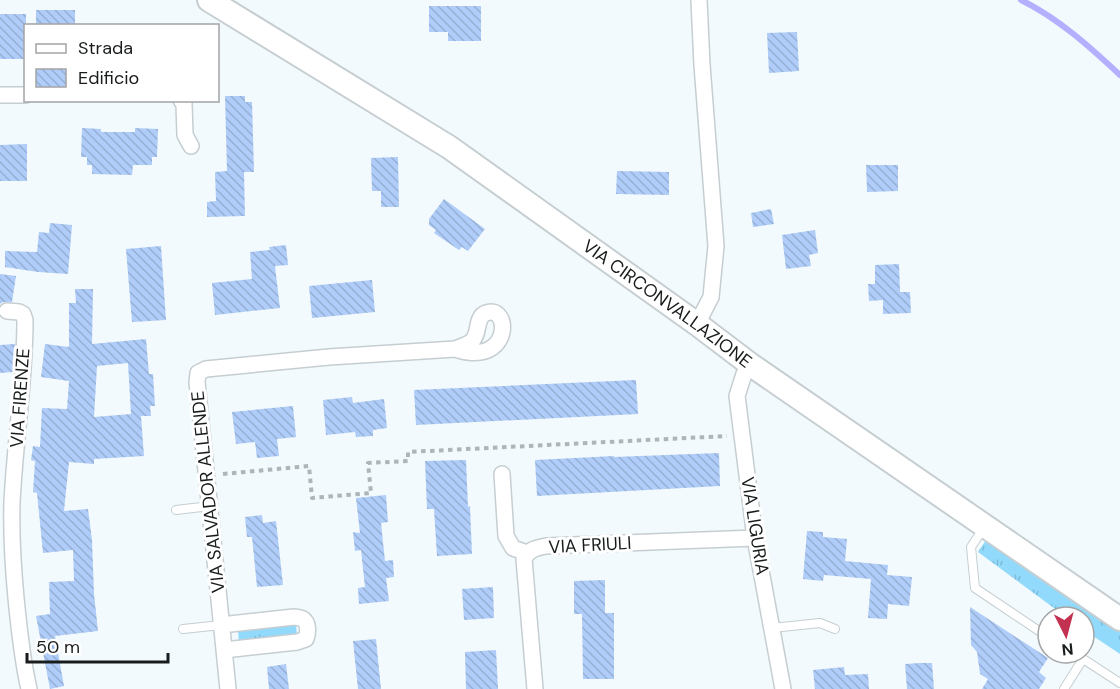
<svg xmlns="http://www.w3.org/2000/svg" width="1120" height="689" viewBox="0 0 1120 689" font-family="'DM Sans',sans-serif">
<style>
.grass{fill:url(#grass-tufts)}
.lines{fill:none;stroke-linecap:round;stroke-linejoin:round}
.stream{stroke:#b4afff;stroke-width:6}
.building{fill:url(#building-back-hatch);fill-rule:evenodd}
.lane-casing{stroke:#c6ced2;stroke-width:10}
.street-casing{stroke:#c6ced2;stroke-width:18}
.secondary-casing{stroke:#c6ced2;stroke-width:26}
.path{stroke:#aeb5b8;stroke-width:4;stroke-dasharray:4.5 4.5;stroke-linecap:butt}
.lane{stroke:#fff;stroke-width:8}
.street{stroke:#fff;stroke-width:15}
.secondary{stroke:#fff;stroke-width:22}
.labels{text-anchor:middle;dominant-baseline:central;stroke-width:6;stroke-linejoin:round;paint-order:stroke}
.street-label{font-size:18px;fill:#191c1d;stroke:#fff}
</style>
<defs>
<pattern id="grass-tufts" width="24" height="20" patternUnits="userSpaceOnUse" patternTransform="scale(1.5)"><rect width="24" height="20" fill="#92dafb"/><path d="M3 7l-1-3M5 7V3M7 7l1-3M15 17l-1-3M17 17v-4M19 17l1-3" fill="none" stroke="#7dbad7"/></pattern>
<pattern id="building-back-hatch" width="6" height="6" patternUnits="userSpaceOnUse" patternTransform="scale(1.5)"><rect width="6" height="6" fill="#afcdf8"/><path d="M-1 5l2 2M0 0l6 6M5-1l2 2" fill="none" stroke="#96afd4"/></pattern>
</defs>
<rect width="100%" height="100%" fill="#f2fafe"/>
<path class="grass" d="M986,540L1120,632V654L1084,630V617H1066L978,552Z
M296,623L297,637L239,643L238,630Z"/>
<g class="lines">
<path class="stream" d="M1021,0C1058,18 1090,47 1120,75"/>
</g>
<path class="building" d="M429,6H481V41H448V32H429Z
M36,10H75V26H36Z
M0,14H26V59H0Z
M797,32L799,71L769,73L767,33Z
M225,96H245V102H252L254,172H244L245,216L207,217V202L216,201L215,172L227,171Z
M82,128L101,129V132H135V128L158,129L157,157H152V165H133L132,175L92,174V165H87V157H81Z
M27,144V181H0V145Z
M398,157L399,207H381V191H372L371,158Z
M866,165H898V191L867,192Z
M617,171L669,172V195L616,194Z
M444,199L485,229L468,251L462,247L459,250L434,233L436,230L429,225V219Z
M771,209L774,224L753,227L751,213Z
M50,223L72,225L68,274L38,272L5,267V251L37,252L39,232L49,233Z
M815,230L818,253L809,255L811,266L786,269L782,235Z
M286,245L288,265L275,266L280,308L215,315L212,283L252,279L250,252L270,250L269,247Z
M161,246L166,320L132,322L126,249Z
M899,264L900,292H910L911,313L883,314V300L869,301L868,284H875V265Z
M0,274L16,276L12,302H3L0,304Z
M372,280L375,312L312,318L309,286Z
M75,289H93L92,344L146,339L149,374H153L155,406H150L151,416H141L144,456L94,459V464L69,462L64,511L88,509L92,540L94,594L98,631L55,636L64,686L50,689L36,616L50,614L49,582L74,581L73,550L43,553L37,493L33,492L35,461L31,460L33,446L40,447L42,408L67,409L69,381L41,377L45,344L69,347V303H76ZM128,363L131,414L94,417L97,366Z
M15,344L13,372L0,373V345Z
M636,380L638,414L416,425L414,390Z
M352,397L353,403L384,399L387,428L373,430V436L356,437L355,432L326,435L323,400Z
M293,406L296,437L277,439L279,456L257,458L255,442L236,444L232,412Z
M719,453L720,486L537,496L535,460L614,456V457Z
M466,460L468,507L470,506L472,554L437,556L434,509H427L425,461Z
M386,495L388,522L381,523L385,561L393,560L394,577L386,578L389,601L359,604L358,588L365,587L361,550L355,551L353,532L360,533L356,498Z
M262,515L263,523L276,521L283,585L257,587L252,537H247L245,517Z
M807,531L823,532V537L847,539L845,561L888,565L887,575L912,577L909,606L888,604L887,619L868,618L871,579L824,575L823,581L803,579Z
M605,580V613H614V679H583L582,614H574V581Z
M493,587L494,618L464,620L462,589Z
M970,607L1048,658L1039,672L1046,678L1039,689H982L988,679L980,674L977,652L971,645Z
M376,639L381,689H358L353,641Z
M496,650L498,689H466L465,652Z
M920,663H932L934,689H907L905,664Z
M286,664L289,689H269L267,667Z
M844,667L845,675L868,674L869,689H815L813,670Z"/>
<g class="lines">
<g class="lane-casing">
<path id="lane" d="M176,510L210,506
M983,529L971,547L975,588L1048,637
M772,628L820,623L835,629
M183,629L221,625
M1074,653L1120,683
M1064,689L1083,659"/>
</g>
<g class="street-casing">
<path id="street" d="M0,95H26
M181,100L184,104L185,135L191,146
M7,311L19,312L23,314L25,320C25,381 15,441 12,502C11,535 13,566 16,598C19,629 22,659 29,689
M697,324L711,297L716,246L702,65L699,0
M751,365L744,374L737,396L755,538L783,689
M502,474L506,536L513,548L527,553
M221,625L294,617C295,617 302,618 303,619C309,623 308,633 306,639L297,642L224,650
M228,689L197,382L198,373L206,369L329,357L455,349C460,347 467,345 472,341C480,334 475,317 486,313C509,304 512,358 468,352C464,352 459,350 455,349
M535,689L524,559C529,549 536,548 546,546L755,538"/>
</g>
<g class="secondary-casing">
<g id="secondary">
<path id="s1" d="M209,0L449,147L697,324L751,365L1120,619"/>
</g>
</g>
<path class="path" d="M223,474L309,466L312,498L371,493L368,463L408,461V452L727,436"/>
<use href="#lane" class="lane"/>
<use href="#street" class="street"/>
<use href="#secondary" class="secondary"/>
</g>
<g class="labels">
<g class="street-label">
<text stroke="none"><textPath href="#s1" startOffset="550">VIA CIRCONVALLAZIONE</textPath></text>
<text transform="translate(20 398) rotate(-86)">VIA FIRENZE</text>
<text transform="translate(208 492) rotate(-96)">VIA SALVADOR ALLENDE</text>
<text transform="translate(755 526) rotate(81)">VIA LIGURIA</text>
<text transform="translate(590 545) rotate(-3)">VIA FRIULI</text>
</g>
</g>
<rect x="24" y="24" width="195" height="78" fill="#ffffff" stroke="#a3a4a5" stroke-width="1.5"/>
<rect x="36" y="44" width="30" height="9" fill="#ffffff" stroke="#a3a4a5" stroke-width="1.5"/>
<text x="78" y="54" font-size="18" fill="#191c1d">Strada</text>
<rect x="36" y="69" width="30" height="18" fill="url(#building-back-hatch)" stroke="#a3a4a5" stroke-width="1.5"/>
<text x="78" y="84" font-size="18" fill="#191c1d">Edificio</text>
<g transform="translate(1066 635) rotate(174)"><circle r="28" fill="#ffffff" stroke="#a3a4a5" stroke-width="1.5"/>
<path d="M0-4.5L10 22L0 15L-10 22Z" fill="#c23150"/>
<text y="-9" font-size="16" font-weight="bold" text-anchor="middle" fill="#191c1d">N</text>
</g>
<path d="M27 653v9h141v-9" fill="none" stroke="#191c1d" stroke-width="3"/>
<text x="36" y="653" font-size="18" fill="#191c1d" stroke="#ffffff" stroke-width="4.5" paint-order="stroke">50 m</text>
</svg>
